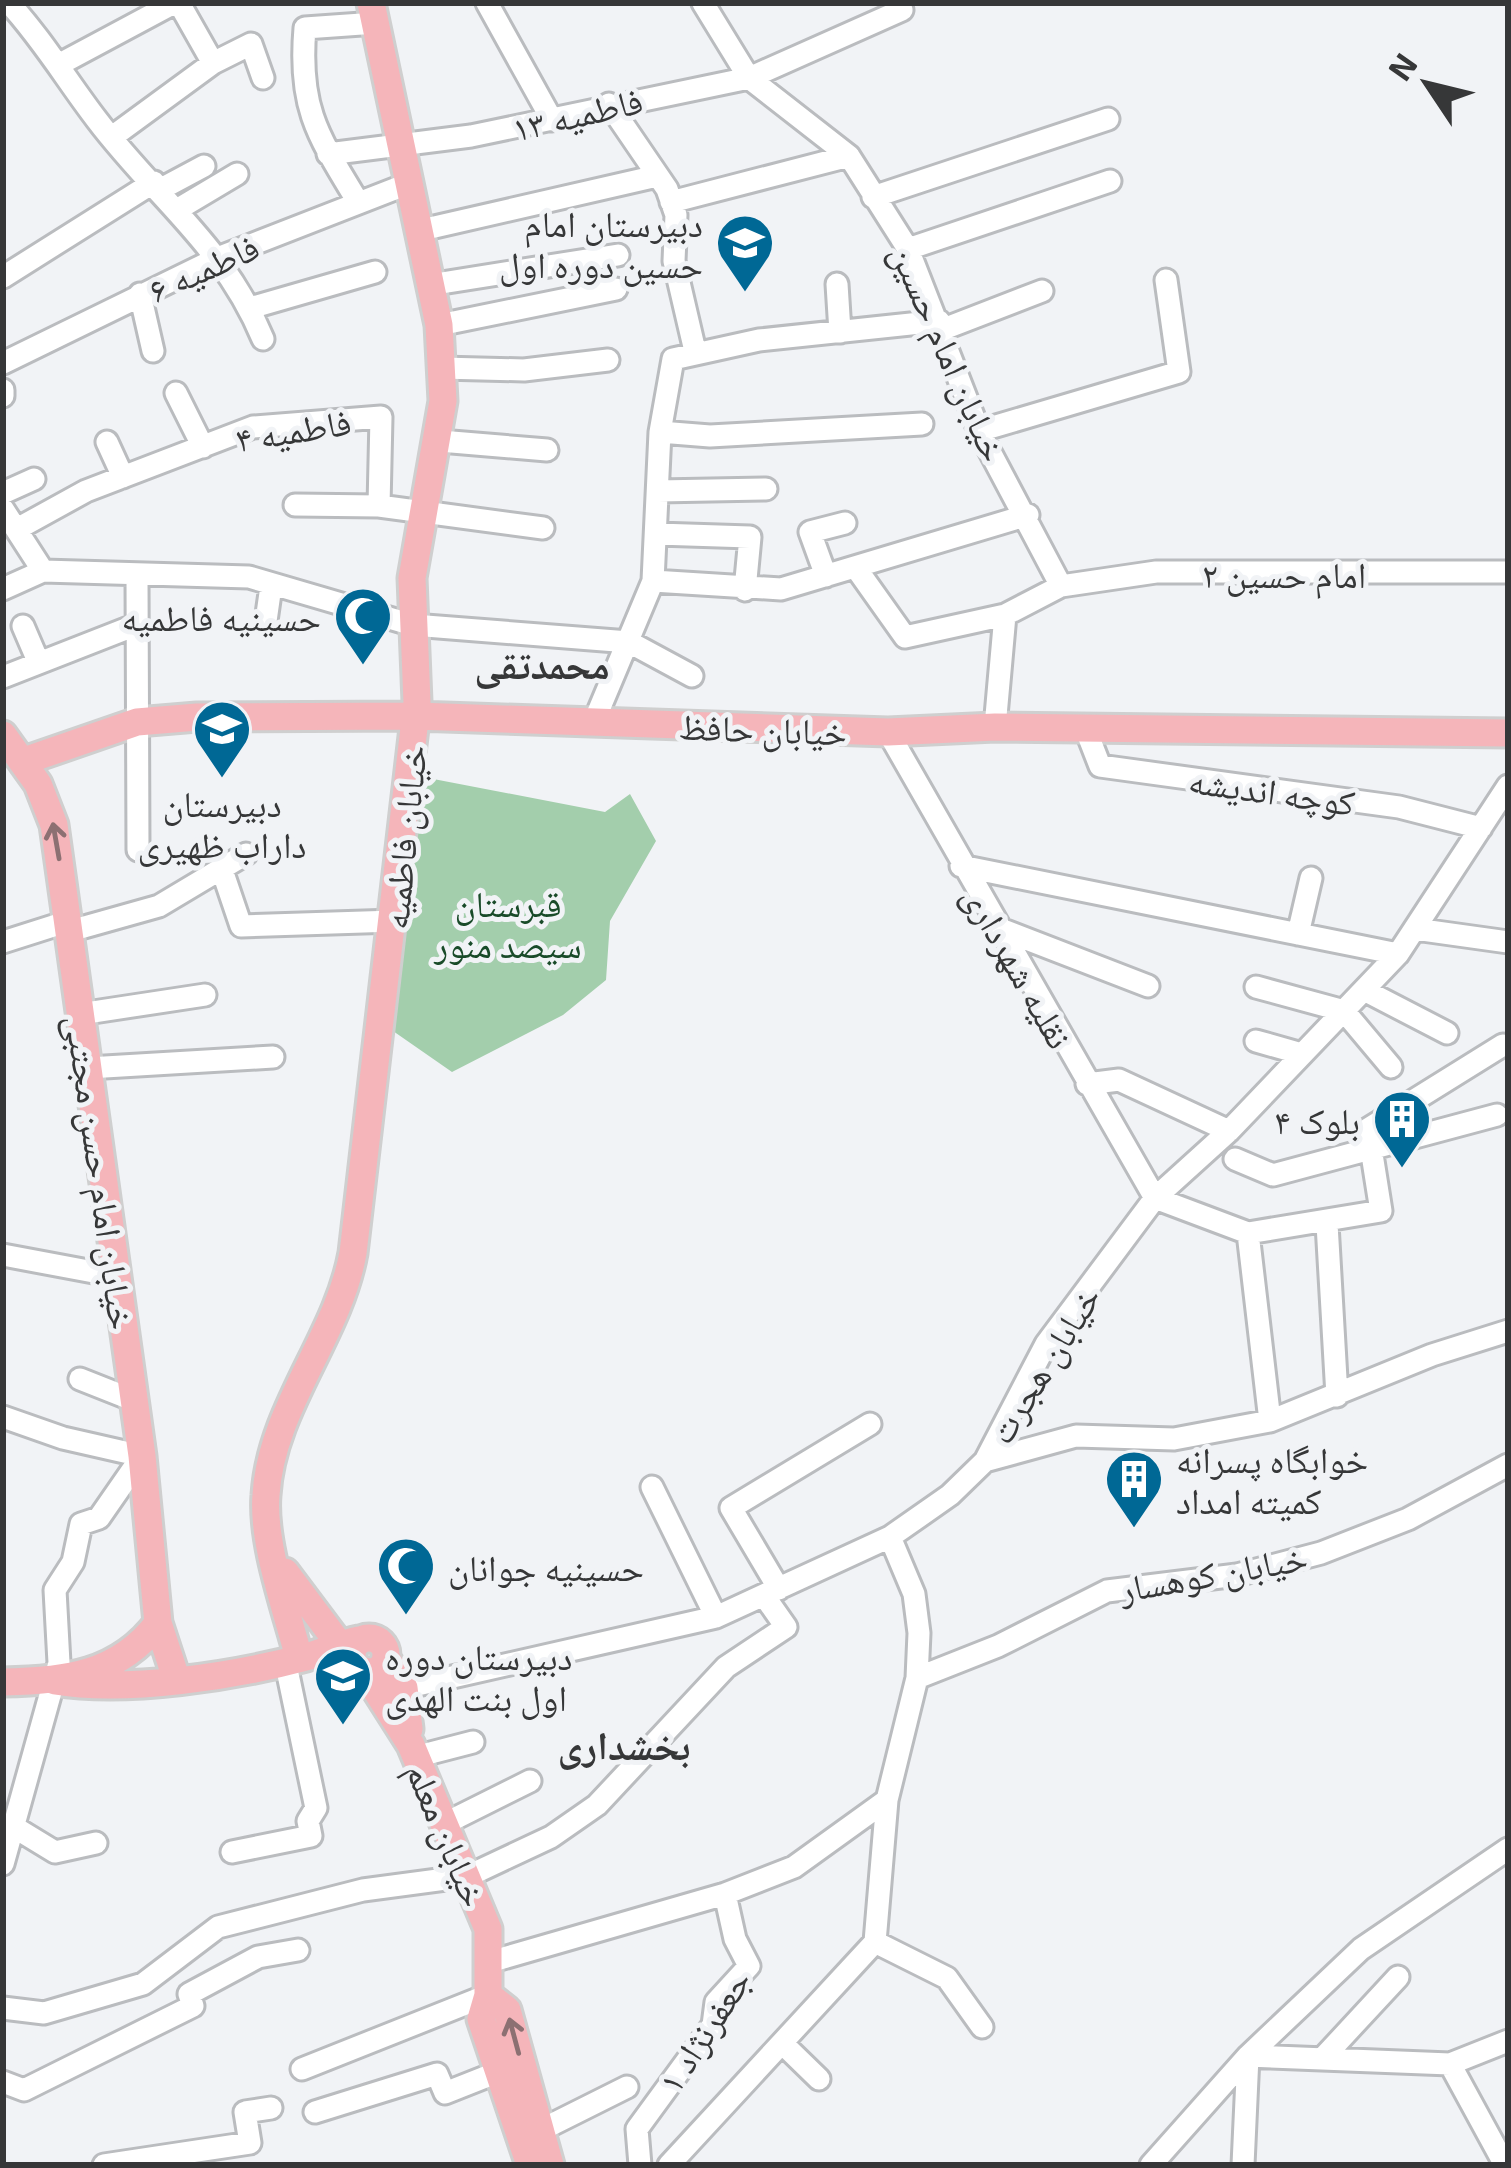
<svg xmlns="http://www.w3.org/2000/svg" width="1511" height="2168" viewBox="0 0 1511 2168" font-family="'Exo 2','Noto Naskh Arabic',sans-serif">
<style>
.green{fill:#a3ceac}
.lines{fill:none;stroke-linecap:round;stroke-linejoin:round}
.minor-casing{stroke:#babcbf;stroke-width:27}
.major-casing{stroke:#cfcfcf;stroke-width:33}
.minor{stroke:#fff;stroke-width:21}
.major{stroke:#f5b5ba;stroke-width:27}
.oneway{stroke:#8c7072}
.labels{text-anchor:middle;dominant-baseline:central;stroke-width:10;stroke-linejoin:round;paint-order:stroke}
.street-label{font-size:36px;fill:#363738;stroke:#f1f3f6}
.poi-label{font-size:36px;fill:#363738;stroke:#f1f3f6;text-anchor:end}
.park-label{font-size:36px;fill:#194b29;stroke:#f1f3f6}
.neighbourhood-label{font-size:39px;font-weight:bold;fill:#363738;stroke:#f1f3f6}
</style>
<rect width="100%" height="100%" fill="#f1f3f6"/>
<path class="green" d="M423,777L605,812L630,794L656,841L610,921L606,980L563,1015L452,1072L393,1031Z"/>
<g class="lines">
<g class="minor-casing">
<path id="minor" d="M9,3C43,40 67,81 97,120C156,198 224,245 263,339
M179,3L213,63
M487,3L552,120
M703,3L749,78L849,156L908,249L979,431L1061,586L1005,615L995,727
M60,64L174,3
M609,104L667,189L676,215L674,261L695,351
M112,137L213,63L251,44L263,78
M328,154L471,136L749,78L902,10
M161,189L204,166
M873,197L1108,119
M358,202C318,136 298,108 305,28L376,23
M671,202L849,156
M180,208L237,174
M417,231L657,176
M908,249L1110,181
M3,277L154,182
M837,284L840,332
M429,285L618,255
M140,294L153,351
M250,308L375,272
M439,325L616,289
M941,330L1042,291
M3,363L220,257L410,183
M441,368L524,370L608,360
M3,390V396
M176,393L203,447
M979,431L1179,372L1166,280
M660,432L710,436L922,424
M440,441L547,450
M107,442L123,477
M658,491L766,489
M3,493L34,479
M295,505L379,506
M3,509L43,571L249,577L413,625L629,642L692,676
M17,529L86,491L253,427L381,417L379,506L543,528
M657,534L750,537L745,590
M856,568L905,637L1005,615
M826,576L810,532L845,523
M137,578L138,850
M653,581L781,589L1028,515
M1061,586L1156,572H1508
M3,589L43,571
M266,621L271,586
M23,626L38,661
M3,677L136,625
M593,724L653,581L660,432L673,359L759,340L939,321
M1086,730L1100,766L1399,807L1481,828
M888,732L1155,1198L1248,1233L1381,1211L1368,1129L1503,1045
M961,866L1398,954
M221,867L241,926L395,921
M998,928L1148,986
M1415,929L1508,942
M70,931L159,906L246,854
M1298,934L1311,878
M3,942L69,921
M1256,987L1344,1011L1391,1067
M1364,990L1447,1033
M80,1014L205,995
M1256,1041L1302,1054
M88,1068L273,1057
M1087,1084L1119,1080L1229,1131
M1235,1159L1273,1175L1497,1115
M1327,1224L1337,1396
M1248,1233L1270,1421
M3,1255L115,1276
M80,1379L133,1400
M3,1417L63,1438L142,1456
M985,1461L1076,1436L1174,1439L1270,1421L1432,1355L1508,1331
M652,1487L716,1617
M779,1589L731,1508L870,1424
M917,1678L998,1646L1107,1591L1237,1575L1321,1553L1408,1519L1508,1465
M404,1688L716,1617L890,1537L950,1495L985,1461L1046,1344L1155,1198L1229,1131L1398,954L1508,786
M415,1757L473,1742
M444,1824L530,1781
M14,1827L55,1852L96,1843
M232,1852L311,1836L308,1821L316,1808L285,1660
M3,1864L59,1663L55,1590L73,1562L81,1524L99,1518L142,1456
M875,1942L947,1978L982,2027
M486,1963L725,1894L794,1867L887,1800
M3,2008L44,2013L143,1984L218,1927L363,1890L468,1876L551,1837L597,1805L726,1667L786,1627L765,1597
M782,2043L819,2079
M1322,2059L1398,1977
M1450,2064L1505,2165
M302,2069L488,1995
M3,2082L24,2090L193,2006L189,1994L258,1957L298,1950
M315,2112L437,2074L445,2093L498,2072
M539,2131L627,2087
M104,2165L250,2143L245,2112L271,2108
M640,2165L637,2129L713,2025L716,2002L749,1966L735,1939L725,1894
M669,2165L875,1942L887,1800L917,1678L919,1633L914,1594L890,1537
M1151,2165L1248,2056L1361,1949L1508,1849
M1243,2165L1248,2056L1450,2064L1508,2041"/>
</g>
<g class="major-casing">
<path id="major" d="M3,735L38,784L54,825L142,1456L158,1623L176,1678
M24,761L137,722L197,717L416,716L888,732L995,727L1508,733
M285,1572L339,1644
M352 1655a17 17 0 1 1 34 0a17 17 0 1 1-34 0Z
M299,1658C287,1611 262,1543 266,1495C271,1408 338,1337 353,1253L417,702L412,578L443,401L439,325L371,3
M386,1658L404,1688L409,1729
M364,1671L411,1745L488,1929V1995L481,2019L530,2165
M55,1681C126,1693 235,1676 306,1657C324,1652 340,1644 359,1640
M3,1682C65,1681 119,1675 158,1623
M488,1995L507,2010L550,2165"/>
</g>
<use href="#minor" class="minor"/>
<use href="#major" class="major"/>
</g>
<defs><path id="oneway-shaft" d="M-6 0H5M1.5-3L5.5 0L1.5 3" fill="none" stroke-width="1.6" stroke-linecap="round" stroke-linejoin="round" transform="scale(3)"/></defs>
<g class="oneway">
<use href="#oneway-shaft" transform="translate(56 841) rotate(-100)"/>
<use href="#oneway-shaft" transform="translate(514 2036) rotate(-105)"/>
</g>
<defs>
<g id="school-pin" transform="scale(3)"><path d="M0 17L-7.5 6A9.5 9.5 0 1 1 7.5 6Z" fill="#006895" stroke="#f1f3f6"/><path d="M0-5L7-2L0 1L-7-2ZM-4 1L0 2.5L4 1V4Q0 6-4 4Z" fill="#fff"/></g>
<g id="mosque-pin" transform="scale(3)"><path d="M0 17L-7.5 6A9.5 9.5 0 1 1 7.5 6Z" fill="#006895" stroke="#f1f3f6"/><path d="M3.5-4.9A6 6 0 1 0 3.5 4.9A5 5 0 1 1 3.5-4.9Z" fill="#fff"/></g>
<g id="building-pin" transform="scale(3)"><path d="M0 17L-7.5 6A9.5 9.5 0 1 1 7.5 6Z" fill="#006895" stroke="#f1f3f6"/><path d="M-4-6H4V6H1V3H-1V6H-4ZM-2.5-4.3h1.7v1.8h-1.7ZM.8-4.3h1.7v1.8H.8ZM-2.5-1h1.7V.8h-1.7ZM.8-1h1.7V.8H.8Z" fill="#fff"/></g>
</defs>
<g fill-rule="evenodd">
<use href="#school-pin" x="745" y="243"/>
<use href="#mosque-pin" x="363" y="616"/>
<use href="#school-pin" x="222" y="729"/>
<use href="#building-pin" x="1402" y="1119"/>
<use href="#building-pin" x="1134" y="1479"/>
<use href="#mosque-pin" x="406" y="1566"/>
<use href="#school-pin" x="343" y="1676"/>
</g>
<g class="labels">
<g class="street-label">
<text transform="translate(577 113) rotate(-13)">فاطمیه ۱۳</text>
<text transform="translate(203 267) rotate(-24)">فاطمیه ۶</text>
<text transform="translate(950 352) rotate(66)">خیابان امام حسین</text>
<text transform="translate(293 429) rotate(-9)">فاطمیه ۴</text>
<text x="1284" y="573">امام حسین ۲</text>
<text transform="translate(763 728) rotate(2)">خیابان حافظ</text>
<text transform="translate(1272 790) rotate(8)">کوچه اندیشه</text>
<text transform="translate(403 837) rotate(-84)">خیابان فاطمیه</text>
<text transform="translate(1019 966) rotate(60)">نقلیه شهرداری</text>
<text transform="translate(102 1172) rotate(82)">خیابان امام حسن مجتبی</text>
<text transform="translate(1043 1364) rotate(-58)">خیابان هجرت</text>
<text transform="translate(1213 1572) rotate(-10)">خیابان کوهسار</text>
<text transform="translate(448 1834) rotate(67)">خیابان معلم</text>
<text transform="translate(703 2030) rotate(-57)">جعفرنژاد ۱</text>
</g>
<g class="poi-label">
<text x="703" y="222">دبیرستان امام<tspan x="703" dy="41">حسین دوره اول</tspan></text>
<text x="321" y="616">حسینیه فاطمیه</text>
<text x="222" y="802" text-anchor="middle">دبیرستان<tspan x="222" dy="41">داراب ظهیری</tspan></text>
<text x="1360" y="1119">بلوک ۴</text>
<text x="1176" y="1458" text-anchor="start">خوابگاه پسرانه<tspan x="1176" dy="41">کمیته امداد</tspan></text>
<text x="448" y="1566" text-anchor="start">حسینیه جوانان</text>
<text x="385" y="1655" text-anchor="start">دبیرستان دوره<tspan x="385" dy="41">اول بنت الهدی</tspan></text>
</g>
<g class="park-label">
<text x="508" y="902">قبرستان<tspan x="508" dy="41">سیصد منور</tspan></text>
</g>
<g class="neighbourhood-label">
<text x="542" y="663">محمدتقی</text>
<text x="624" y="1744">بخشداری</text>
</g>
</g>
<rect width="1511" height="2168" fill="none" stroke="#363738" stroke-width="12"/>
<g transform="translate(1427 84) rotate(305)" stroke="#f1f3f6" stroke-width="9" paint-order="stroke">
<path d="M0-9L21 45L0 30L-21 45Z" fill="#363738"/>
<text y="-18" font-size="33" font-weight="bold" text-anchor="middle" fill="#363738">N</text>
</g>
</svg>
